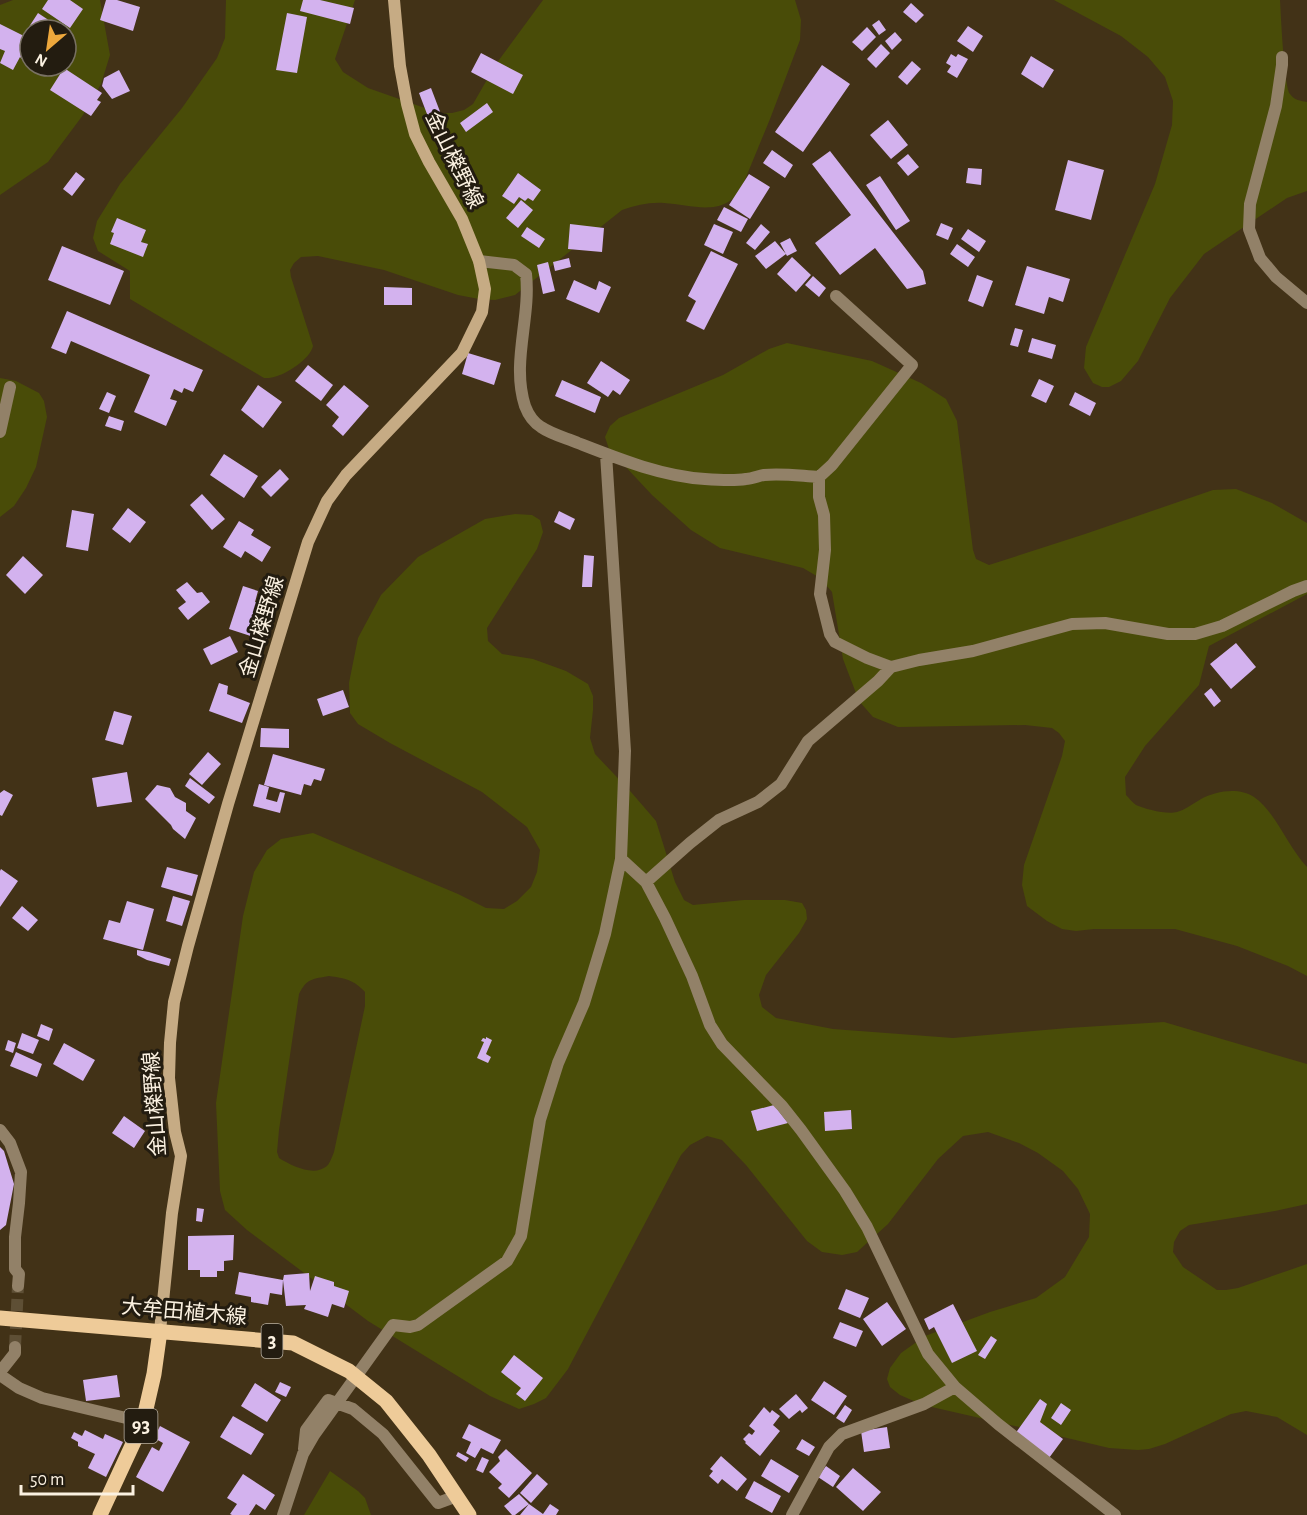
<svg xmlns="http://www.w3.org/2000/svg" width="1307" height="1515" viewBox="0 0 1307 1515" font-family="'Alegreya Sans','Noto Sans JP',sans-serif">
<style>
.green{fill:#494c08;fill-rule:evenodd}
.building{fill:#d3b2ee}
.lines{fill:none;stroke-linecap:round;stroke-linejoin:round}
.street-tunnel{stroke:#5e4f35;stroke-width:12;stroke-dasharray:12 6;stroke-linecap:butt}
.street{stroke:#928168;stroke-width:12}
.secondary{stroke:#c6ab84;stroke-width:12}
.primary{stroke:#eecb99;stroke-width:15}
.labels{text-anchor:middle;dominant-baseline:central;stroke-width:6;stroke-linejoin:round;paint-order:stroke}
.shield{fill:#231c10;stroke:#bab1a2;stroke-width:1.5}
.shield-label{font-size:20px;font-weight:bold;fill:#fbf1e1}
.street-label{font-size:21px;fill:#fbf1e1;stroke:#231c10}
</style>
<rect width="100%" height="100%" fill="#423217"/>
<path class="green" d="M13,0H100L110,55L101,84L83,115L48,162L0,195V5ZM30,30H66V66H30Z
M226,0H355L335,59L343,72L368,88L439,113H452L464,110L473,104L496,64L543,0H795L801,20L800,40L770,119L742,187C725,218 693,205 664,203C650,202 636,205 622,210L515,295L495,300L479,299L458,295L384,270L318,256L301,257L294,263L290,270L291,277L313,346C310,359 287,374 274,377C271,378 267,378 264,378L130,299V271L98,251L93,238L97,221L120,184L182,108L217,58L225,38Z
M1054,0H1280C1281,16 1284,85 1290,94C1294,100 1301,101 1307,102V191L1287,198L1204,254L1170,298L1138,361L1121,381L1109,387H1102L1093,383L1084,368L1086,347L1155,184L1172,125L1173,101L1165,77L1148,57L1121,36Z
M787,343L872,361L921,383L946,399L957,421L973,550L976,559L989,565L1085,534L1213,490L1236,489L1272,503L1307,523V594L1209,646L1199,685L1145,746L1125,777L1126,795C1129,798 1133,803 1136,805C1145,809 1167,815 1177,812C1185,810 1194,803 1201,799C1216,791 1239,787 1254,797C1275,811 1288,847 1307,867V976L1288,966L1237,946L1175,929H1094L1076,931L1062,929L1047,921L1027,906L1022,885L1024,865L1062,756L1065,741L1059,733L1052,728L1025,725L898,727L873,717L859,701L843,659L832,592L820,578L803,568L720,548L691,530L652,495L609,449L605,437L610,426L619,418L723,375L769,349Z
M0,378L16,381L39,393L44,401L47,417L36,467L26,488L14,506L0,517Z
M515,514L532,515L540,520L543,532L537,549L487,628L488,641L502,654L533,659L566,671L588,684L593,696V710L590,738L595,754L631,792L656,821L675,882L684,900L693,905L744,900H785L802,903L806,910L807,919L799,933L766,975L759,995L762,1007L776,1018L833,1029L953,1038L1068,1028L1164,1022L1307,1064V1204L1275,1211L1189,1225L1180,1231L1174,1242L1173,1252L1183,1267L1217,1290H1226L1238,1288L1307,1264V1435L1277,1417L1246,1411L1231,1414L1165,1444L1149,1449L1138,1450L1109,1448L1046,1433L923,1405L900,1395L890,1387L887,1379L890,1368L901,1353L925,1336L990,1312L1036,1298L1065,1277L1089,1237L1090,1214L1078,1189L1063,1171L1038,1153L1019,1143L988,1132L963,1136L938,1159L888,1224L857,1252L842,1255L822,1252L807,1241L746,1165L722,1140L707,1136L690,1145L681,1155L568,1369L546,1398L534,1404L519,1409L490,1396L368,1321L247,1230L225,1210L220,1191L216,1103L243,916L254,872L267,850L281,839L313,833L458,894L486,908L504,909L517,901L531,887L537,872L540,850L527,827L482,792L390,743L358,724L350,713L349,683L358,638L381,595L418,557L485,519ZM329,976C345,978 354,980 365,992V1006L334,1152C332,1157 330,1163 327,1166C314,1177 292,1166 279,1158L277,1152L279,1130L299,994C307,978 313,979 329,976Z
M330,1471L358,1491L365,1498L371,1515H304Z"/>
<path class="building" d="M48,0H70L83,9L70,28L42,9Z
M106,0H117L140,7L133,31L100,20Z
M303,0H320L354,8L350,24L300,11Z
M911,3L924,15L916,23L903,12Z
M38,13L50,21L44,30H30V36L25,33Z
M287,13L307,17L297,73L276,70Z
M879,20L886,30L879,35L872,25Z
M0,24L30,39V42L22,59L20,57L13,70L0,63L5,51L0,49Z
M968,26L983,36L973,52L957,41Z
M867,27L876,37L862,51L852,42Z
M895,32L902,40L892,50L885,41Z
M881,44L890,53L876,68L867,59Z
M481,53L523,75L513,94L471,72Z
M951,54L956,57L958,54L968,59L957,78L947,72L951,66L946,63Z
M1031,56L1054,70L1043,88L1021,74Z
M912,61L921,69L907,85L898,77Z
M822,65L850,84L803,152L775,132Z
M64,68L102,93L97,100L101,102L91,116L50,90Z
M119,70L130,91L112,99L102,86L104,78Z
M431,88L447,130L435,135L419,93Z
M487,103L493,112L466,132L460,123Z
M888,120L908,145L891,159L870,135Z
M772,150L793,165L785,178L763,163Z
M830,151L923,271L926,284L907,289L875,248L840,275L815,243L851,215L812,164Z
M908,154L919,167L908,176L897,163Z
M1068,160L1104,170L1091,220L1055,210Z
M968,168L982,169L981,185L966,183Z
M76,172L85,179L72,196L63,189Z
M518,173L541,190L533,201L528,198L525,201L519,197L514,204L502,196Z
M749,174L770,187L750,219L729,205Z
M880,176L910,221L896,230L866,185Z
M521,200L533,210L518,228L506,218Z
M724,207L748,219L741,232L717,220Z
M117,218L146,230L141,242L148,244L143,257L110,244L114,233L111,232Z
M941,223L953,228L948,240L936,235Z
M570,224L604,228L602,252L568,249Z
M714,224L733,232L723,254L704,245Z
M761,224L770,232L755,250L746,243Z
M527,227L545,239L539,248L521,236Z
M968,229L986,241L979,252L961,239Z
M790,238L797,251L787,256L780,243Z
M775,241L786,254L766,269L755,256Z
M957,244L975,257L968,267L950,254Z
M62,246L124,271L110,305L48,280Z
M711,251L738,264L704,330L686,321L696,301L688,296Z
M792,257L811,275L796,292L777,274Z
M569,258L571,267L555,271L553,262Z
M548,262L555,291L543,294L537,265Z
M1027,266L1070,279L1063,302L1049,297L1044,314L1015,305Z
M977,275L993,281L983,307L968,301Z
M813,276L826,288L819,297L805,285Z
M574,280L596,290L599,281L611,287L599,313L566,299Z
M384,287L412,288V305H384Z
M67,311L203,370L193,392L184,388L182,393L174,389L170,399L177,401L166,426L134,412L150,375L71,341L66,354L51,348Z
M1015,328L1023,330L1018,347L1010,345Z
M1032,338L1056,345L1052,359L1028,352Z
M468,353L501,363L494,385L462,374Z
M601,361L630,380L620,395L613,390L608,397L587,383Z
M308,365L333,385L321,401L295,381Z
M1039,379L1054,386L1046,403L1031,396Z
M562,380L601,397L595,413L555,396Z
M258,385L282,402L263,428L241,410Z
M344,385L369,406L343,436L332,426L339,417L326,405Z
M107,392L116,396L109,413L99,409Z
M1075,392L1096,403L1090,416L1069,405Z
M109,416L124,421L121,431L105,426Z
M224,454L258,476L244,498L210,475Z
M280,469L289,479L271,497L261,487Z
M202,494L225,519L212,530L190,505Z
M128,508L146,522L130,543L112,529Z
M72,510L94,514L88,551L66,547Z
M559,511L575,519L570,530L554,522Z
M239,521L254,530L251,535L271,547L262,562L245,551L241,558L223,547Z
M584,555L594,556L592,587H582Z
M23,556L43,575L25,594L6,575Z
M187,582L197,593L202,592L210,602L188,620L178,608L186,602L176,590Z
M243,586L258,591L255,602L276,608L266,641L229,629Z
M230,636L238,652L211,665L203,649Z
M1236,643L1256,667L1231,689L1210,664Z
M219,683L228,686L227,694L250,703L242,723L209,711Z
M1211,688L1221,701L1214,707L1204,694Z
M343,690L349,707L323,716L317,699Z
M114,711L132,716L123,745L105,740Z
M261,728L289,729V748L260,747Z
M208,752L221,764L202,785L189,774Z
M273,754L325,769L321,781L314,779L311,786L304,784L301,795L264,785Z
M127,772L132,802L97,807L92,778Z
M190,778L215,797L209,804L185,786Z
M259,784L269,787L266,799L277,802L280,792L285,793L280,813L253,806Z
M157,785L170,788L175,797L186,803V811L196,818L185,839L173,829L171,825L145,799Z
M4,790L13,795L2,816L0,815V793Z
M167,867L198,875L192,896L161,887Z
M1,869L18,881L0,907V871Z
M173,896L190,901L182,926L166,921Z
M127,901L154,909L143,950L103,939L109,920L120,923Z
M22,906L38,920L28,931L12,918Z
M137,950L149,952L171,959L169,966L147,960L137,955Z
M41,1024L53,1029L49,1041L37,1036Z
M22,1033L39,1040L33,1054L17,1048Z
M486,1037L492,1040L486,1054L491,1057L488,1063L477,1058L484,1042L481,1041L483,1038L486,1039Z
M8,1040L16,1043L13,1053L5,1050Z
M64,1043L95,1060L83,1081L53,1064Z
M16,1052L42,1064L37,1077L10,1066Z
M774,1105L788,1123L757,1131L751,1111Z
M851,1110L852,1129L825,1131L824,1112Z
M124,1116L145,1131L134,1148L112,1133Z
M0,1147L4,1151L14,1184L6,1225L0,1230Z
M197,1208L204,1209L202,1222L196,1221Z
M234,1235L233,1260L224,1261V1271H217V1277H200V1270H188V1236Z
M239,1272L283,1280L284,1275L309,1273L310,1291L315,1276L334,1282V1286L349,1291L344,1308L332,1304L328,1317L304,1309L306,1305L286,1306L283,1280L282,1295L270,1293L268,1305L251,1302V1297L235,1294Z
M846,1289L869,1298L860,1318L838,1309Z
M887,1302L906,1329L882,1346L863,1319Z
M953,1304L977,1351L952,1363L934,1327L929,1330L924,1319Z
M840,1322L863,1331L856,1347L833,1338Z
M991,1336L997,1340L985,1359L978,1355Z
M514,1355L543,1378L525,1401L516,1394L521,1388L501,1372Z
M117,1375L120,1397L86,1401L83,1380Z
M824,1381L847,1396L834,1415L811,1400Z
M280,1382L291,1387L286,1397L275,1392Z
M255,1383L281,1400L267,1422L241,1406Z
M796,1394L808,1408L802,1413L800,1410L789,1419L779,1409Z
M1040,1399L1047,1404L1040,1422L1063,1439L1049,1458L1015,1434Z
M1061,1403L1071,1410L1061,1425L1051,1418Z
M845,1405L852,1410L844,1423L836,1418Z
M764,1407L770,1413L772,1410L780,1416L773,1425L780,1431L760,1456L745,1443L746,1442L743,1439L749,1433L752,1435L755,1431L749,1426Z
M233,1416L264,1434L251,1455L220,1437Z
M469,1424L501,1440L493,1454L481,1448L475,1458L466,1453L471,1442L462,1438Z
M160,1426L190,1442L163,1492L136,1477L152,1447L159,1451L163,1443L154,1438Z
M887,1427L890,1448L864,1452L861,1431Z
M85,1430L103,1439L105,1434L123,1442L106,1477L88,1468L95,1454L78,1446V1442L71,1438L74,1432L82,1436Z
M802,1439L815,1447L809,1456L796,1449Z
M506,1449L532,1473L509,1498L498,1488L502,1484L489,1472L500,1461L498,1457Z
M458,1452L469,1458L466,1462L456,1456Z
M721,1456L747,1479L737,1491L722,1479L718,1484L709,1476L713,1471L710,1469Z
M482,1457L489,1460L483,1473L476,1470Z
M771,1459L799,1476L789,1493L761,1476Z
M826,1466L840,1476L833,1487L818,1477Z
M853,1468L881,1492L863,1511L836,1487Z
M243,1474L275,1495L265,1510L256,1504L249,1515H232L230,1514L237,1504L227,1498Z
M537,1474L548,1484L531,1503L520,1493Z
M754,1481L781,1496L772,1513L745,1498Z
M519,1494L529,1504L543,1514L550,1504L559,1510L556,1515H520L529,1504L515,1515H512L504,1506Z"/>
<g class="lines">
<path class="street-tunnel" d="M15,1347L18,1286"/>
<path class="street" d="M1282,57V65L1276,106L1250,204L1249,229L1260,258L1276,277L1307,303
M479,261L514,265L526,274C531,318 511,362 525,406C528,414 533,422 541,427C551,434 566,438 578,443C619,459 661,476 705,479C718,480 734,481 746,479C752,479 758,476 764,475C782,473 801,476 819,477L832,465L912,365L836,296
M0,432L10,387
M819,477V497L824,515L825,550L820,594L830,634L835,642L867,658L891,667
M621,859L646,882L665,918L692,976L710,1025L722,1044L782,1106L801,1130L845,1191L867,1227L928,1354L955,1387L998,1424L1115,1515
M646,882L690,843L719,820L758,802L781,784L808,741L878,681L891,667L919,660L973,651L1072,624L1105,623L1168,634H1195L1222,626L1293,591L1307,586
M0,1130L10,1143L21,1172L19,1203L15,1237V1269L19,1274L18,1286
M0,1372L15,1353V1347
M0,1375L19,1388L42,1398L143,1422
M304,1449L306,1430L328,1400L353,1409L383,1434L438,1503L457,1496
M283,1515L303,1454L314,1435L393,1325L410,1327L418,1325L507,1261L521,1236L540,1120L558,1063L584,1003L605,934L621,859L625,751L606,454
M792,1515L829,1447L842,1434L924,1404L955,1387"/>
<path class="secondary" d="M160,1331L172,1213L181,1156L175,1132L169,1078L170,1043L174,1002L188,946L228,804L308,542L327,501L346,475L462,353L482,312L485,289L479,261L462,219L429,162L415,134L407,104L400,66L394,0"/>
<path class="primary" d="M0,1318L293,1343L349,1371L386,1401L429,1455L469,1515
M100,1515L143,1422L154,1374L160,1331"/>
</g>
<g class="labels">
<g class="shield">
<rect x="261.5" y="1324" width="21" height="34" rx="4.5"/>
<rect x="124.5" y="1409" width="33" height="34" rx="4.5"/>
</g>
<g class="shield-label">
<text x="272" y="1341">3</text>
<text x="141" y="1426">93</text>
</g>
<g class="street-label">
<text transform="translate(454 160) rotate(64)">金山檪野線</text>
<text transform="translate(262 627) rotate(-73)">金山檪野線</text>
<text transform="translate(155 1104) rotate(-94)">金山檪野線</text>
<text transform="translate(184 1312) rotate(5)">大牟田植木線</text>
</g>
</g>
<g transform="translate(48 48) rotate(209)"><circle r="28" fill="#231c10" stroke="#797164" stroke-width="1.5"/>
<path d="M0-4.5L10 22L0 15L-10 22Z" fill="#eea83c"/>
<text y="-9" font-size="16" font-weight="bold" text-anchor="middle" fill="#fbf1e1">N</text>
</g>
<path d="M21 1485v9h112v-9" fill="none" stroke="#fbf1e1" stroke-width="3"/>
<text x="30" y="1485" font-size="18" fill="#fbf1e1" stroke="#231c10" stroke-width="4.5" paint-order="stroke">50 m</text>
</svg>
